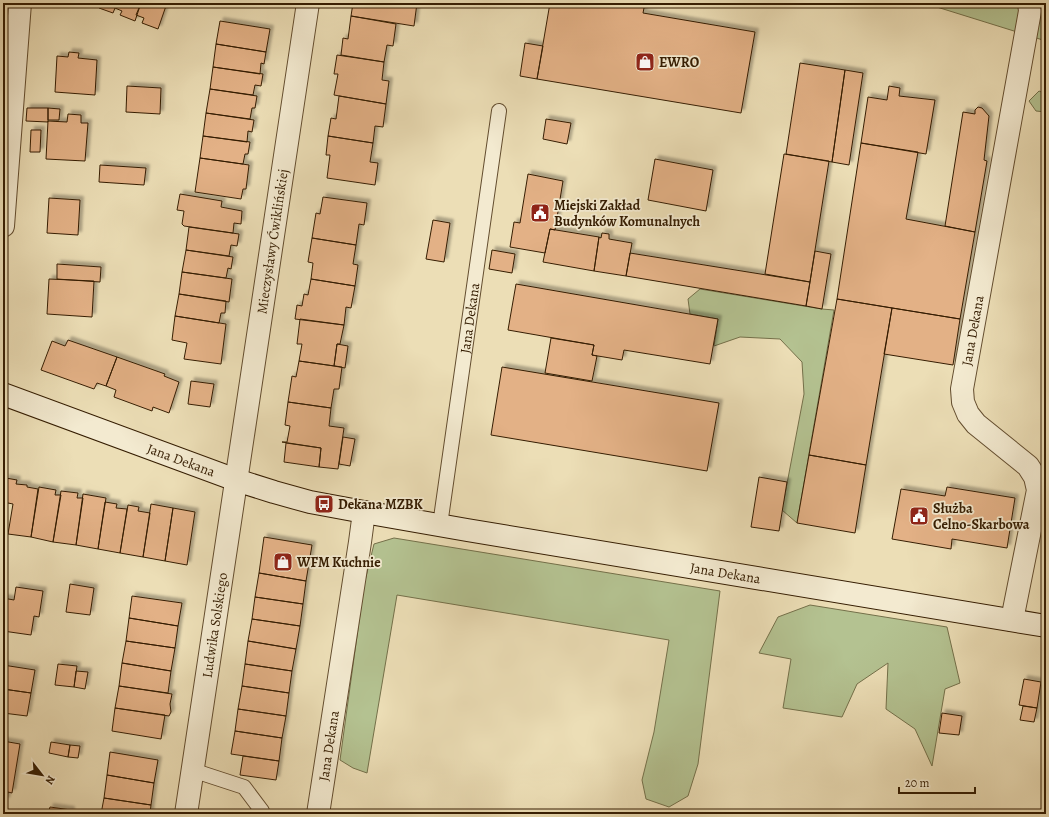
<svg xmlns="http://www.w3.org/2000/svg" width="1049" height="817" viewBox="0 0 1049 817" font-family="Alegreya,serif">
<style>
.green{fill:#b4c291;stroke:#74704a}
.building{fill:#e3b186;stroke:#351d02;filter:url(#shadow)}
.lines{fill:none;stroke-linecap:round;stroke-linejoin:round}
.lane-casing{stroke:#634d2f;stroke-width:16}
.street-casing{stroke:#634d2f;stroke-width:24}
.secondary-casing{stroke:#351d02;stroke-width:24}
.lane{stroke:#f3ead0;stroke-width:14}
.street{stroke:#f3ead0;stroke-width:22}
.secondary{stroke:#f3ead0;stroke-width:22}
.labels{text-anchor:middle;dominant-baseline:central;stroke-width:3.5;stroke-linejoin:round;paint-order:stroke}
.poi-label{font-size:14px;font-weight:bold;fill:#351d02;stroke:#f3ead0;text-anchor:start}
.street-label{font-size:14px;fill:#351d02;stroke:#f3ead0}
</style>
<defs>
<filter id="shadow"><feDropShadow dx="3.5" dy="-3.5" stdDeviation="1" flood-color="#0004"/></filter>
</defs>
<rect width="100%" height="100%" fill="#ecdeb6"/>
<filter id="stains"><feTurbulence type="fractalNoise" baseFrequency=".005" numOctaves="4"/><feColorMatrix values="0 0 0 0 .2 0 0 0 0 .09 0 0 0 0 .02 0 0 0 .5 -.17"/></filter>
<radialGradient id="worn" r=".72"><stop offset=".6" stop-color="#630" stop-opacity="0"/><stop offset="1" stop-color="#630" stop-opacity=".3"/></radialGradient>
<path class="green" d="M3,3H9L3,50Z
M924,3H1019L1039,14L1046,5V41Z
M1039,91L1046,94V112L1036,111L1029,101Z
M700,289L822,309L834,310L797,523L782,510L804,394L802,362L780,339L740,337L714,346L718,319L690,314L688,299Z
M394,538L720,591L698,764L688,796L669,807L646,799L642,780L654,732L669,640L397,595L367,773L353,768L340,760L364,585L374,544Z
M810,605L947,627L960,683L945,689L932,766L915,729L886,709L888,663L857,684L842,717L783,708L791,659L759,653L778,617Z"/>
<path class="building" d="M101,3H117L113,13L99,8Z
M117,3H141L135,21L120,15L122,11L115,8Z
M141,3H167L158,29L142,23L144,18L136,15Z
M353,3H417L414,26L351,16Z
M550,3H645L643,13L755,32L741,113L537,79Z
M351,16L396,24L393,46L387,45L384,62L341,55L343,38L348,39Z
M220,21L270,29L266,52L216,44Z
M525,43L543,46L537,79L520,76Z
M216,44L266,52L264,64L261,63L260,74L213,67Z
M69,52L79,53L78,58L97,60L95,95L55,92L57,56L68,57Z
M337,55L384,62L382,80L389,81L386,104L334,95L338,74H334Z
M800,63L845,70L832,162L786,154Z
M213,67L263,74L261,86L255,85L253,95L210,89Z
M845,70L863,73L849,165L832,162Z
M127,86L161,88L160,114L126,112Z
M889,86L900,88L899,96L935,100L926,154L861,143L868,97L887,100Z
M210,89L257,96L255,108H252L250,119L206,113Z
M339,96L386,104L383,127L375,126L373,143L328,136L331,118L336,119Z
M978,107L982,108L989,116L984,160L987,161L975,232L945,226L963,112L975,114V110Z
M27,108H48V122L26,121Z
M48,108L60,109L59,120H48Z
M206,113L254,120L252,132L248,131L247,142L203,136Z
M68,114L81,115V123H88L85,161L46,159L48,121L67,122Z
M546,119L571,123L567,144L543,139Z
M31,130H41L40,152H30Z
M203,136L250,142L248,154H245L243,164L200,158Z
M328,136L373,143L370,162L378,163L375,185L327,178L330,155H326Z
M861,143L918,152L906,219L975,232L960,319L837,299Z
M784,154L829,161L810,282L765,274Z
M200,158L249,165L246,189H243L241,199L195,192Z
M655,159L713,170L706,211L648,200Z
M100,165L146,168L144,185L99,182Z
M528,174L563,181L555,230L550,229L545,253L510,247L514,222L520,223Z
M180,194L222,201L221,207L242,211L241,224L234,223L233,233L184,226L182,224L184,211L177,210Z
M323,197L367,203L364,225L359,224L356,245L312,238L316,213L320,214Z
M49,198L80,200L78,235L47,233Z
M433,220L450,223L444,262L426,259Z
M189,227L239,234L237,246L231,245L229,256L186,250Z
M550,229L599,237L594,271L543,262Z
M602,233L609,234V239L632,243L626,276L594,271L599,237L601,238Z
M312,238L356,245L353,264L358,265L355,286L311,279L313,263L308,262Z
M186,250L233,257L231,269L228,268L226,278L182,272Z
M492,250L515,254L512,273L489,269Z
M815,251L831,254L822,309L806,306Z
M630,253L810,282L806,306L626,276Z
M57,264L101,267L100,282L57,279Z
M182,272L232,279L229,302L179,294Z
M49,279L94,281L92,317L47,314Z
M311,279L355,286L351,308L346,307L344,325L295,319L297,305L302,306L304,294L308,295Z
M516,284L718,319L710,364L624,350L622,360L592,355L594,345L508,330Z
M179,294L226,301L225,313H221L219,323L175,316Z
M837,299L892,308L866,465L809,455Z
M892,308L960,319L953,365L884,354Z
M175,316L226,324L221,364L184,359L187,343L172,340Z
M300,319L344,325L340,344H337L334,366L299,361L302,344H297Z
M551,338L594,345L592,355L597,356L592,381L545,373Z
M68,340L117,357L106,386L97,383L94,389L41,370L52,341L65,346Z
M337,344L348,346L345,368L334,366Z
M117,357L165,374L164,376L179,382L169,413L153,407L152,411L114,397L116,390L106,386Z
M299,361L342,367L339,389H334L331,408L288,402L292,376L296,377Z
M502,367L719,403L707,471L491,435Z
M191,381L214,384L210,407L188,404Z
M288,402L331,408L329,426L344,428L338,469L319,467L321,448L282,442H287L290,426L285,425Z
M343,437L355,439L350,466L339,464Z
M286,443L321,448L319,467L284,462Z
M809,455L866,465L855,533L797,523Z
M759,477L787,482L779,531L751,527Z
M6,478L17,480L16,484L27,485V487L38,489L31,537L8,534L13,504L3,502Z
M39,487L56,490L55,495H61L53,542L31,537Z
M947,487L1015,498L1007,548L952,539L951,549L892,539L901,489L945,496Z
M61,491L78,493L77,498H83L76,545L53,542Z
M83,494L106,498L98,549L76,545Z
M105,502L117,504L116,508L127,509L120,553L98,549Z
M151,504L173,508L165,561L143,557Z
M128,505L139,507L138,511L150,513L143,557L120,553Z
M173,508L195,512L187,565L165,561Z
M264,537L312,545L306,581L259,573Z
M259,573L306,581L303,604L255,597Z
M70,584L94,588L90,615L66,612Z
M16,587L43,591L39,617L34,616L31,635L3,631V598L14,600Z
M132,596L182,603L178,626L129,618Z
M255,597L303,604L300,626L252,619Z
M129,618L178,626L175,648L126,641Z
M252,619L300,626L296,649L248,641Z
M126,641L175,648L171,671L122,663Z
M248,641L296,649L292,671L245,664Z
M122,663L171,671L168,693L119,686Z
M58,664L77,666L74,687L55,685Z
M245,664L292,671L289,693L242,686Z
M3,665L35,670L31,693L3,689Z
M76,671L88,672L85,689L74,687Z
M1024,679L1041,682L1037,708L1019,705Z
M119,686L172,694L170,704L171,712L169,716L115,708Z
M242,686L289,693L286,716L238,709Z
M3,689L31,693L27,716L3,713Z
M1023,706L1037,708L1034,722L1020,720Z
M115,708L165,715L161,739L112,731Z
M238,709L286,716L282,738L235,731Z
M942,713L962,716L959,735L939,733Z
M235,731L282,738L279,761L231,754Z
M3,741L20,744L12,793L8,792L6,801L3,800Z
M51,742L70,745L68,757L49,753Z
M70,745L80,746L78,758L68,757Z
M110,752L158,760L154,783L107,775Z
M243,756L279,761L276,780L240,775Z
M107,775L154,783L151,805L104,798Z
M104,798L151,805L150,814H101Z
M50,807L71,810V814H48Z"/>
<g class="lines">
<g class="lane-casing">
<g id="lane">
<path id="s1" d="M440,525L499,111"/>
<path d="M192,770L244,787L262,811"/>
</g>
</g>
<g class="street-casing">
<g id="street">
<path d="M3,226L20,3"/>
<path id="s2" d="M1012,620L1038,490L1035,477L1028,466L976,424L968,414L963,402L962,389L1030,11L1029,3"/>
<path id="s3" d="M186,814L308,3"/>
<path id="s4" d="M318,814L360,542L364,512"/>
</g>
</g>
<g class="secondary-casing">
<g id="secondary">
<path id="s5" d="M3,394L236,480L274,492L310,502L364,512L467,530L1046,626"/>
</g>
</g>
<use href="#lane" class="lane"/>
<use href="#street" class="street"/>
<use href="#secondary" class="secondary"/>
</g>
<defs>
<g id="shop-square" transform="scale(1)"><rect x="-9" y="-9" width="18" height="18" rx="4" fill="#8f2418" stroke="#f3ead0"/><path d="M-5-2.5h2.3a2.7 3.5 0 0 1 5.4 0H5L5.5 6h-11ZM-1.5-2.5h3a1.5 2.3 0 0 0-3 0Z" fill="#fff"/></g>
<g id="civic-square" transform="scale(1)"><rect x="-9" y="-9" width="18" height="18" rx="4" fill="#8f2418" stroke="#f3ead0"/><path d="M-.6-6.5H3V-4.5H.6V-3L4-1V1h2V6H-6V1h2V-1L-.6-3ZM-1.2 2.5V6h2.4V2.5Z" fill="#fff"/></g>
<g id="bus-square" transform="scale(1)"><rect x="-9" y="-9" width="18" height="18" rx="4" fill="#8f2418" stroke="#f3ead0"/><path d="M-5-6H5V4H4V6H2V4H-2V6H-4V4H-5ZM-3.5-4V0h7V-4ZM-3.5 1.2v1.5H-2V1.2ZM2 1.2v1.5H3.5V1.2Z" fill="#fff"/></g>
</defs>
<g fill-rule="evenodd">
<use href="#shop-square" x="645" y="62"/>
<use href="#civic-square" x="540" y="213"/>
<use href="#bus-square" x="324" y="504"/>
<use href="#civic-square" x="919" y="516"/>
<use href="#shop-square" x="283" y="562"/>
</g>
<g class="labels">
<g class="poi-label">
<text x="659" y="62">EWRO</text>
<text x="554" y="205">Miejski Zakład<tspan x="554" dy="16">Budynków Komunalnych</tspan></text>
<text x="338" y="504">Dekana MZBK</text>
<text x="933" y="508">Służba<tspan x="933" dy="16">Celno-Skarbowa</tspan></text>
<text x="297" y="562">WFM Kuchnie</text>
</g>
<g class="street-label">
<text stroke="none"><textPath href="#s3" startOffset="579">Mieczysławy Ćwiklińskiej</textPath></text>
<text stroke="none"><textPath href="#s1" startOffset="209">Jana Dekana</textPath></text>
<text stroke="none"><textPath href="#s2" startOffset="324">Jana Dekana</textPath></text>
<text stroke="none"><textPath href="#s5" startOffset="190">Jana Dekana</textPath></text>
<text stroke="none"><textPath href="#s5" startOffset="747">Jana Dekana</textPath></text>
<text stroke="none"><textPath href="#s3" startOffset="191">Ludwika Solskiego</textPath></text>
<text stroke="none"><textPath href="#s4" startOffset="69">Jana Dekana</textPath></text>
</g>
</g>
<rect width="1049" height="817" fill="none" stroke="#ecdeb6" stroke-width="16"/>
<rect x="4" y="4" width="1041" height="809" fill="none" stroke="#351d02" stroke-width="2"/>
<rect x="8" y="8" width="1033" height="801" fill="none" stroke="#351d02"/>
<g transform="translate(42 775) rotate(121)" stroke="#f3ead0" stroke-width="3" paint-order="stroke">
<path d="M0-3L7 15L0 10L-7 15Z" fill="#351d02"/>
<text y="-6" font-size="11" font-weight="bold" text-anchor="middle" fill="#351d02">N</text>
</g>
<path d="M899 787v6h76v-6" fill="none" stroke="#351d02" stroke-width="2"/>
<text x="905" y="787" font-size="12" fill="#351d02" stroke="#f3ead0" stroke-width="3" paint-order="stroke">20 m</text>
<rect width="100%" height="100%" filter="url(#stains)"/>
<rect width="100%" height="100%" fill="url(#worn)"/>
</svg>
